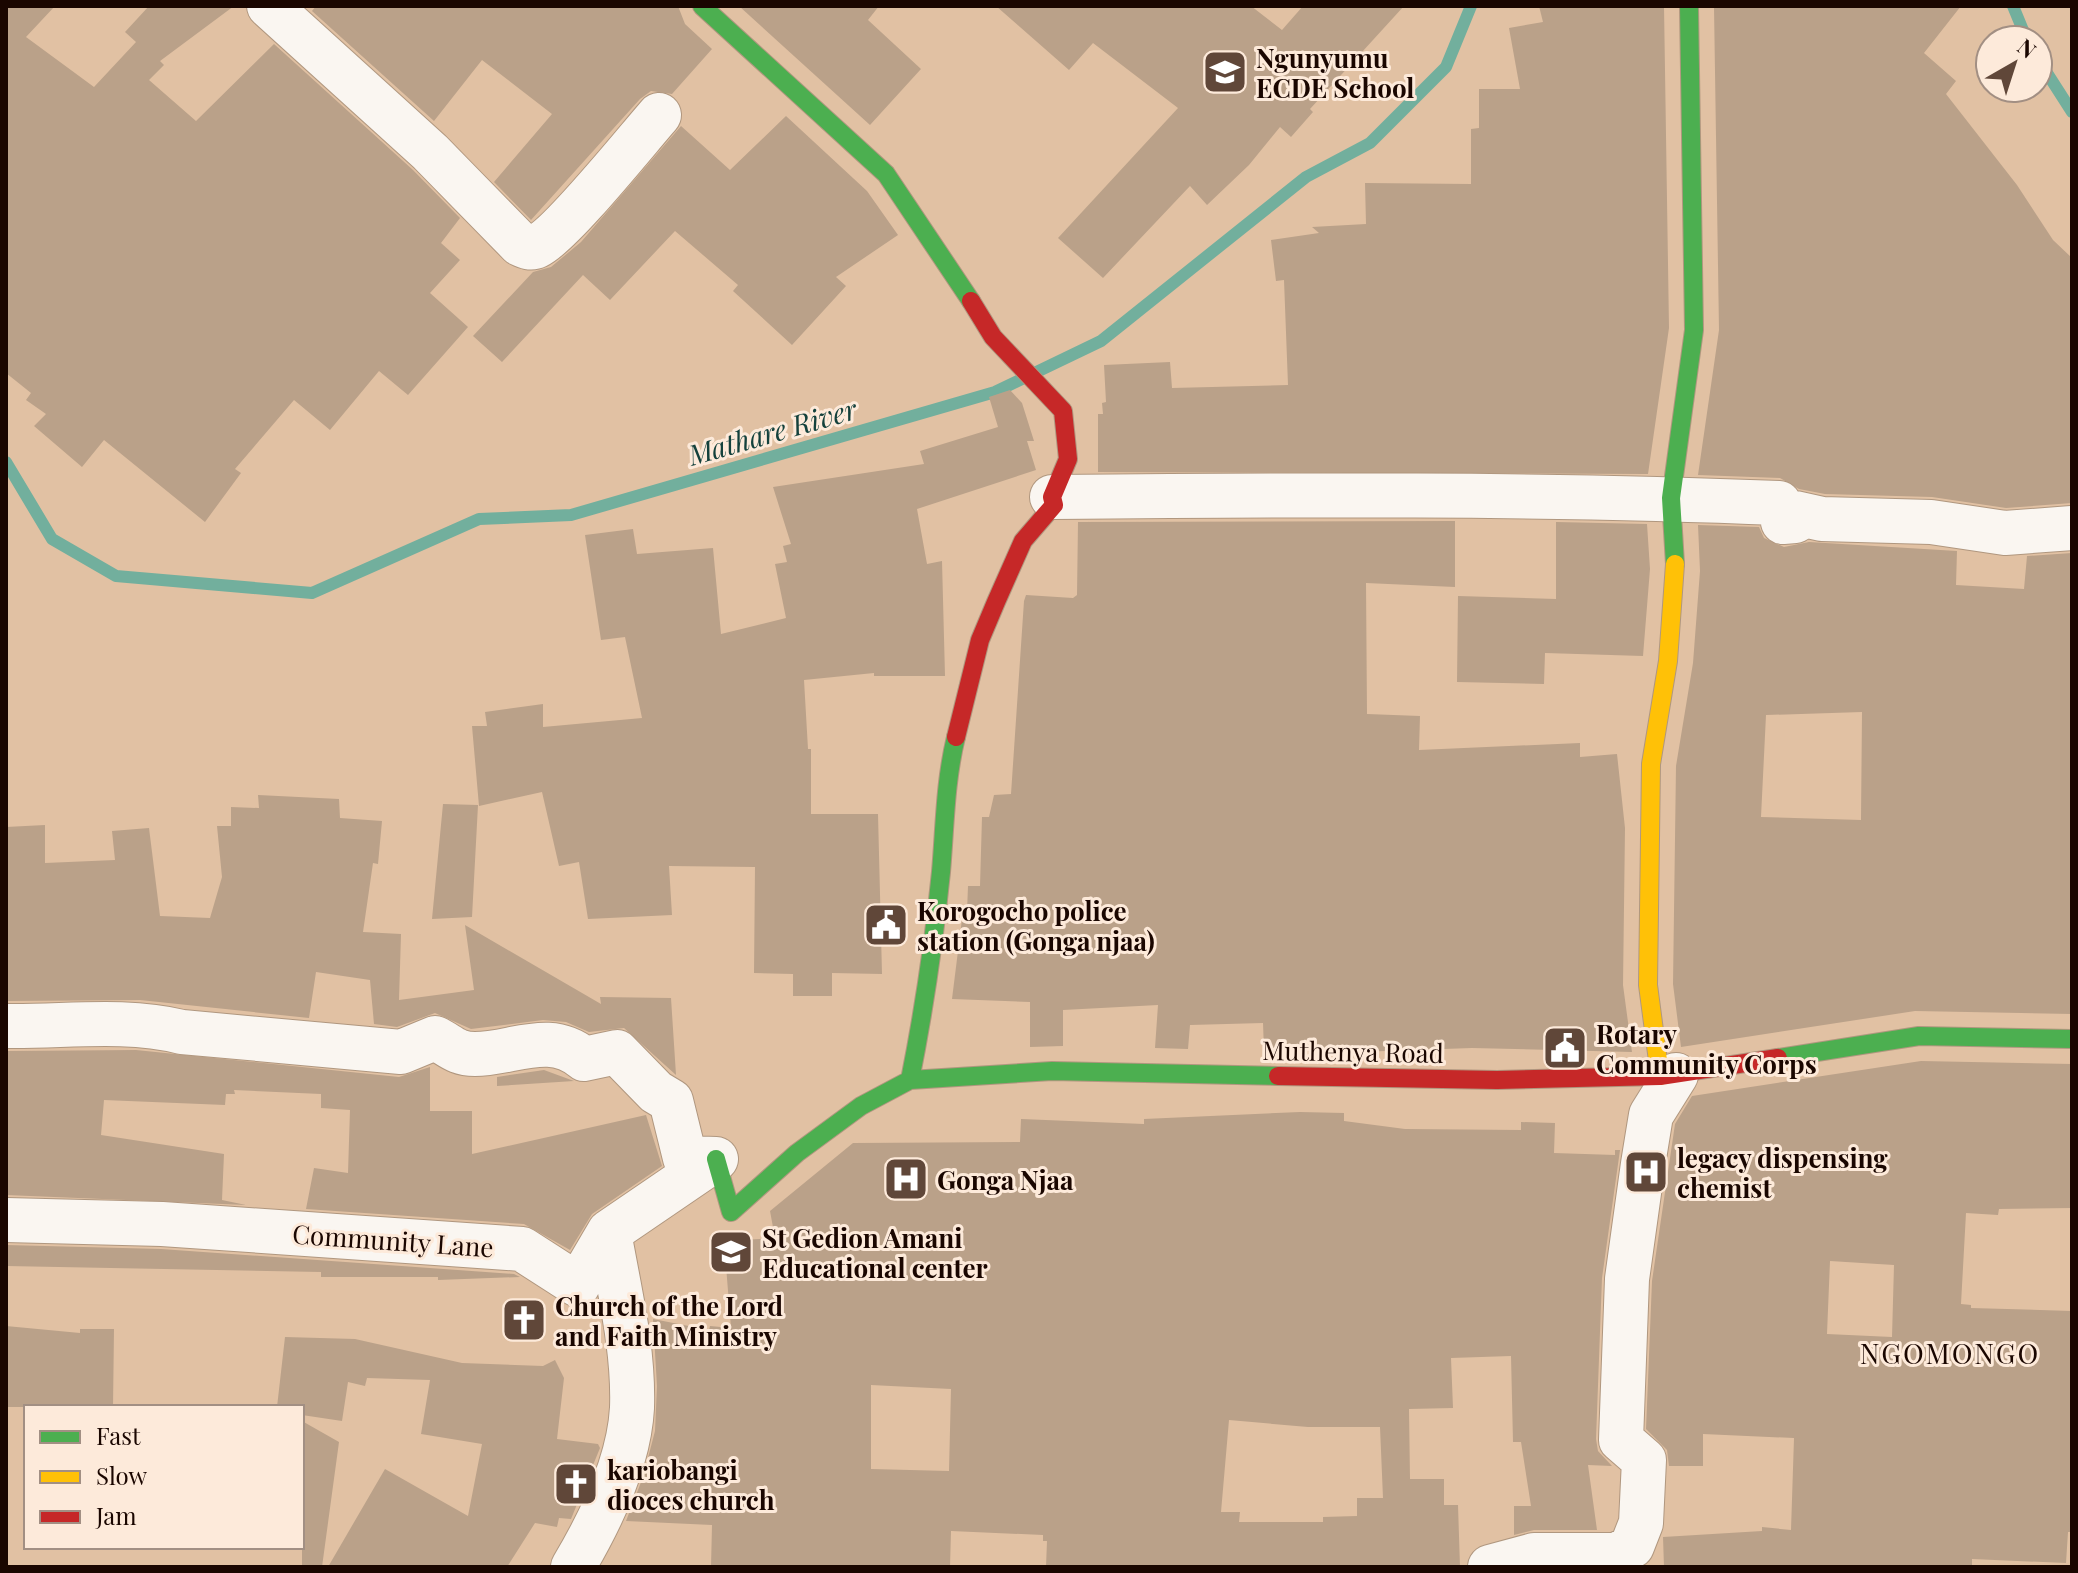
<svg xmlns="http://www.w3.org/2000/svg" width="2078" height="1573" viewBox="0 0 2078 1573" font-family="'Playfair Display',serif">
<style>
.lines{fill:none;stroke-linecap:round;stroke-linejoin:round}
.stream{stroke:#72af9d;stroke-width:12}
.building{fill:#baa189;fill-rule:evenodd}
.street-casing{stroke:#b0977f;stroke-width:46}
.fast-casing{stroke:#b0977f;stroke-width:20}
.slow-casing{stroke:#b0977f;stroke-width:20}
.jam-casing{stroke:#b0977f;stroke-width:20}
.street{stroke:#faf6f1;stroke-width:44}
.fast{stroke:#4caf50;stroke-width:18}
.slow{stroke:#ffc107;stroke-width:18}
.jam{stroke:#c62828;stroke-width:18}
.labels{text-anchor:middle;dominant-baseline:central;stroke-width:6;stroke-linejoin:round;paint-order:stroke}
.poi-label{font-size:26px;font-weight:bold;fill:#1a0600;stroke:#fdeada;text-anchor:start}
.street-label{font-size:26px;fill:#1a0600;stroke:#fdeada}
.water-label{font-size:28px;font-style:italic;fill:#14413c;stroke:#fdeada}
.neighbourhood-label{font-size:28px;letter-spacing:2px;fill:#1a0600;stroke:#fdeada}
</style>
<rect width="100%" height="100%" fill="#e1c1a3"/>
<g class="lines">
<path class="stream" d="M2013,6L2027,40
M2038,59L2072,112
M6,462L52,539L116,576L312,593L479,519L571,515L995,392L1101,341L1306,177L1370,143L1446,67L1471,6"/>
</g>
<path class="building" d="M6,6H55L26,37L94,87L136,42L125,32L149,6H234L160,61L164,65L149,80L196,121L274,44L413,170L460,218L441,243L460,260L430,293L468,327L408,395L379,371L330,430L294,400L235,469L241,473L205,522L104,440L82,467L34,426L46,414L26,400L31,393L6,373Z
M316,6H678L685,24L712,49L672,94L651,91L640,99L531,220L494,182L552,114L482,60L434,121L312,11Z
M739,6H879L868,20L921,69L870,125Z
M996,6H1251L1282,30L1303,6H1404L1310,109L1313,112L1291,137L1280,127L1249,165L1207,205L1190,186L1103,278L1058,238L1178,108L1093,43L1069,70Z
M1539,6H1664L1669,328L1648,474L1098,472V414H1103L1102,403L1106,402L1104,365L1170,362L1172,388L1288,385L1284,280L1276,281L1271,240L1319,233L1312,227L1366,224L1365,183L1471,184V129L1479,128V89H1520L1509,28L1543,22Z
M1961,6L1924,53L1956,81L1946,94L2017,185L2053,240L2072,258V503L2006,508L1932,497L1825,494L1799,489L1780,478L1698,475L1719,330L1714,7Z
M786,116L867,191L898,235L836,277L846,286L792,345L733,291L738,285L675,231L610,300L583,275L502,362L473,336L533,272L551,267L581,242L681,126L730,170Z
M1010,390L1022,403L1034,441H1027L1036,470L917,509L927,564L942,561L945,676H874V673L804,680L808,749H811V814H878L882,974L832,973V996H793V974L754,973L755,867L669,866L672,915L588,919L579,862L559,866L542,792L479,806L472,726H487L485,712L543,704V727L642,718L625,637L601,640L585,535L633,529L637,554L713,548L721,634L786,618L775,564L787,562L783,546L791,544L773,487L924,464L920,451L998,427L989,397Z
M1455,521V587L1366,583L1367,714L1420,716L1419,750L1580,743V757L1617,754L1625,828L1623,985L1632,1052L1472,1048L1357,1052L1356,1048L1264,1050L1263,1023L1190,1025L1188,1049L1155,1048L1158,1005L1063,1010V1046L1030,1047V1002L952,999L963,911L967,912L968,886H980L982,817H989L994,795L1011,794L1024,601L1026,595L1073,598L1077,595L1078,522Z
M1556,522L1647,524L1650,569L1643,656L1545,653L1544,684L1457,682L1458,596L1556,599Z
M1698,525L1759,527L1764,538L1784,547L1809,542L1957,551L1956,585L2024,589L2027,556L2072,553V1014L1915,1011L1681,1047L1673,984L1676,766L1693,663L1700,571ZM1862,712L1861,820L1761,817L1766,715Z
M258,795L339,799L340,818L382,821L378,864L373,863L363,932L401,934L399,1000L474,990L465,925L601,1004L600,997L671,998L676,1075L624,1028L589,1032L566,1022L543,1020L471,1029L435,1013L397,1027L374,1024L370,980L316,972L309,1018L140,1000L6,1001V827L45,825V863L115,860L112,831L149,828L160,916L210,918L222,877L217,826H231V807L259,808Z
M443,804L478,805L472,917L432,919Z
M136,1050L399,1077L430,1067V1111H472V1154L646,1115L662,1166L592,1214L570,1250L524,1224L306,1209L314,1168L348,1173L350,1110L321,1108V1094L234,1090L235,1094H226L225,1105L104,1100L101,1135L224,1154L222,1200L246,1205L6,1195V1051Z
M1921,1061L2072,1064V1208L1999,1209L1998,1215L1966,1213L1961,1304L1971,1305V1308L2072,1311V1532H2068L2066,1563L1972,1559V1567H1664L1663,1537L1762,1531V1527L1791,1530L1794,1438L1703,1434V1466H1669L1667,1450L1646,1429L1652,1281L1675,1124L1692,1096ZM1830,1261L1894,1265L1892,1337L1827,1334Z
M544,1070L574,1081L497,1086V1077Z
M1300,1112L1344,1113V1121L1405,1129L1521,1130V1122L1555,1123L1554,1153L1615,1155V1150H1620L1602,1278L1596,1439L1598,1451L1612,1466L1588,1465L1597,1530H1534L1514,1535V1506H1531L1521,1442H1513L1511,1356L1451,1358L1453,1408L1409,1409L1410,1479H1444V1505H1458L1460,1567H1046L1047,1541H1043V1535L951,1531L950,1567H711L712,1525L626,1521L643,1477L655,1431L657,1386L653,1319L709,1330L710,1326L731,1328L724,1241L775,1238L770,1211L853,1143L1020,1142L1021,1119L1144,1124V1119ZM871,1385L951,1389L949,1471L871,1469ZM1229,1420L1308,1427H1380L1383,1498H1357V1516L1323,1517V1522H1239L1240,1512H1221Z
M6,1245L161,1249L514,1274L520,1277L438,1280V1277H321V1272L6,1266Z
M6,1326L80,1333V1329H114L113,1407H6Z
M285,1337L355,1339L462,1363L543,1366L555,1360L564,1378L557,1439L598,1444L600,1448L571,1519L559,1518L557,1527L535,1523L507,1567H328L385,1469L468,1516L482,1444L421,1434L430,1380L367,1378L365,1386L348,1382L342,1421L302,1415V1407H277Z
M302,1421L339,1442L322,1567H302Z"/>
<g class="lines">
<g class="street-casing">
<path id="street" d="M269,6L430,152L520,244C526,247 531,249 537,246C561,235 637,140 659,115
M1052,497C1294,495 1536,493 1779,503L1783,522L1795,521V513L1822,519L1931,522L2005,533L2072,528
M6,1026C65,1027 124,1018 182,1032L401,1052L435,1038C450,1045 455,1054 475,1054C513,1054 550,1030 584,1059L617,1052L656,1092L671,1101L685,1158L716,1159
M6,1220L162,1224L522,1249L578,1285L609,1232L716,1159
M573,1567C601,1520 629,1463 632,1408C634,1348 619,1290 609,1232
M1490,1567L1534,1555H1617L1632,1546L1641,1523L1644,1460L1621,1440L1627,1279L1643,1164L1651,1115L1676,1075"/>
</g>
<g class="fast-casing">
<path id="fast" d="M702,6L886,174L971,301
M1675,564L1671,498L1694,330L1689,6
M1778,1058L1919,1036L2072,1039
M910,1080C924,1010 934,942 941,872C945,826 945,782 956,737
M716,1159L731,1212L797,1153L861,1106L910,1080L1052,1071L1278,1076"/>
</g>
<g class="slow-casing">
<path id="slow" d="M1660,1076L1648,985L1651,764L1668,661L1675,564"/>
</g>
<g class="jam-casing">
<path id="jam" d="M956,737L980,640L996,602L1023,541L1054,505L1052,497L1068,459L1063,411L993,337L971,301
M1278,1076L1497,1080L1660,1076L1778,1058"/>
</g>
<use href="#street" class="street"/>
<use href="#fast" class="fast"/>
<use href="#slow" class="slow"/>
<use href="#jam" class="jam"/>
</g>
<defs>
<g id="school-square" transform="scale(2.3)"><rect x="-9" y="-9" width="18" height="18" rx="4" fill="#604739" stroke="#fdeada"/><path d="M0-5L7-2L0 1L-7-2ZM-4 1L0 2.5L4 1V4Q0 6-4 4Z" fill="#fff"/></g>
<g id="civic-square" transform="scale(2.3)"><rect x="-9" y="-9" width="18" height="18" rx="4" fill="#604739" stroke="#fdeada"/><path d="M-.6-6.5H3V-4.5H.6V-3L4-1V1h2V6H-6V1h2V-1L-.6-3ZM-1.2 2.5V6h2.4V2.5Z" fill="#fff"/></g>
<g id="hospital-square" transform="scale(2.3)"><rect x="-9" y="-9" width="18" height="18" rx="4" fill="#604739" stroke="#fdeada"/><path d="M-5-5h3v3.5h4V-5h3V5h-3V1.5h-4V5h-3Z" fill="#fff"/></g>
<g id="church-square" transform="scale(2.3)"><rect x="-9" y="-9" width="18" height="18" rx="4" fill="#604739" stroke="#fdeada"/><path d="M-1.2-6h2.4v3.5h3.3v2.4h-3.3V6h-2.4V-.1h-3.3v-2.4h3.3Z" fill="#fff"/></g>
</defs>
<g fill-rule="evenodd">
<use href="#school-square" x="1225" y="72"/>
<use href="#civic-square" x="886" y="925"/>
<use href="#civic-square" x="1565" y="1048"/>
<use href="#hospital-square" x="1646" y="1172"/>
<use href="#hospital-square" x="906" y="1179"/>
<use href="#school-square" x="731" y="1252"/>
<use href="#church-square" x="524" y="1320"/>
<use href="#church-square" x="576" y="1484"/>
</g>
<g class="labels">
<g class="poi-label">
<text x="1256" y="57">Ngunyumu<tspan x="1256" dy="30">ECDE School</tspan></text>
<text x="917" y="910">Korogocho police<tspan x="917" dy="30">station (Gonga njaa)</tspan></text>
<text x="1596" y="1033">Rotary<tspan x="1596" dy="30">Community Corps</tspan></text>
<text x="1677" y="1157">legacy dispensing<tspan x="1677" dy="30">chemist</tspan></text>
<text x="937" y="1179">Gonga Njaa</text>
<text x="762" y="1237">St Gedion Amani<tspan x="762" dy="30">Educational center</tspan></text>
<text x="555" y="1305">Church of the Lord<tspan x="555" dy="30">and Faith Ministry</tspan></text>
<text x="607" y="1469">kariobangi<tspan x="607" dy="30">dioces church</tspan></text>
</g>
<g class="street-label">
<text transform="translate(1353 1051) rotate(1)">Muthenya Road</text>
<text transform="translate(393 1240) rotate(4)">Community Lane</text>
</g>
<g class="water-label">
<text transform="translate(772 431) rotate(-16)">Mathare River</text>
</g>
<g class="neighbourhood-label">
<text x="1950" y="1352">NGOMONGO</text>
</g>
</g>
<rect width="2078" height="1573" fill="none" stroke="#1a0600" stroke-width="16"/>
<rect x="24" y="1405" width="280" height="144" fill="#fdeada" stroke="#a28f83" stroke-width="2"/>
<rect x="40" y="1431" width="40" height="12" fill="#4caf50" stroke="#a28f83" stroke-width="2"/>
<text x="96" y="1445" font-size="24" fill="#1a0600">Fast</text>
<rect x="40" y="1471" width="40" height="12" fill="#ffc107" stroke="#a28f83" stroke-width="2"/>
<text x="96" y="1485" font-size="24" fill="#1a0600">Slow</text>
<rect x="40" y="1511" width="40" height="12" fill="#c62828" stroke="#a28f83" stroke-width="2"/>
<text x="96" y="1525" font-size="24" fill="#1a0600">Jam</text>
<g transform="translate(2014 64) rotate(39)"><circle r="38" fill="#fdeada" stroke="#a28f83" stroke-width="2"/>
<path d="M0-6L14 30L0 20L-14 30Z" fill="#604739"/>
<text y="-12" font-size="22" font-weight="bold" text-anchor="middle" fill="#1a0600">N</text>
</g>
</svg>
